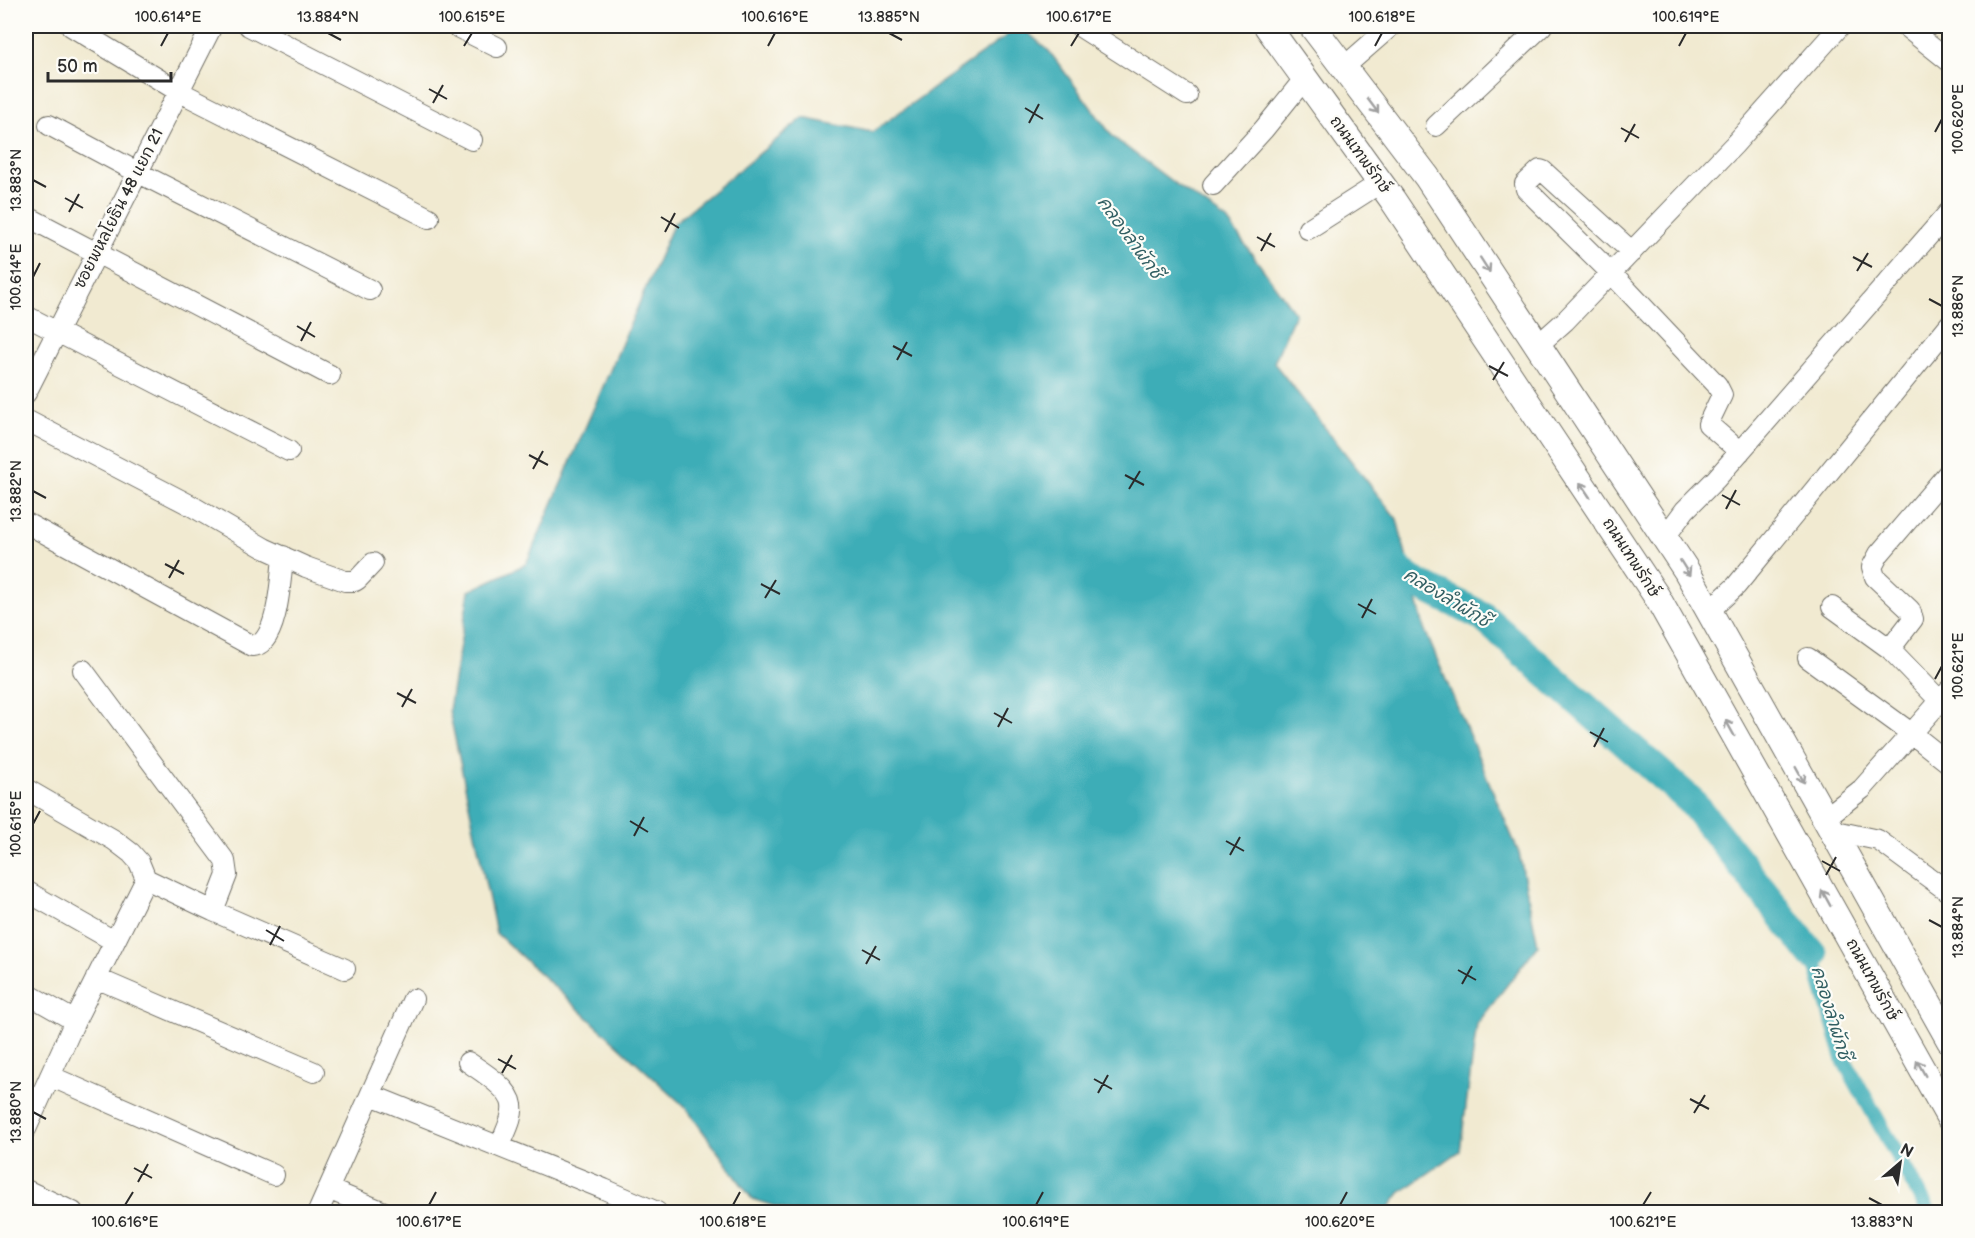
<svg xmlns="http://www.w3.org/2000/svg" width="1975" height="1238" viewBox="0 0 1975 1238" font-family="'Balsamiq Sans','Playpen Sans Thai',sans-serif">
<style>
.water{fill:#3cadb7;stroke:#346c71;stroke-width:1.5}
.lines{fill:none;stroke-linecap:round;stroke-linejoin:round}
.canal{stroke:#3cadb7;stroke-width:16}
.river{stroke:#3cadb7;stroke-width:30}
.minor-casing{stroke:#706e65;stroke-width:22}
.major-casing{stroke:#706e65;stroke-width:28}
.minor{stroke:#fff;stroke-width:20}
.major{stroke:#fff;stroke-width:26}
.oneway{stroke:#a0a0a0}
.ticks{fill:none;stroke:#2b2b2b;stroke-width:2}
.labels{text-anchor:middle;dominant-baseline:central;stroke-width:4.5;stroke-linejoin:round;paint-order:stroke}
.street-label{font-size:16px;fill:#2b2b2b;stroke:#fdfcf7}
.water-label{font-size:18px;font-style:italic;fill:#325f63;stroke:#fdfcf7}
.neatline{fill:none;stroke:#2b2b2b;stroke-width:2}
.ticks-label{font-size:15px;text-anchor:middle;fill:#2b2b2b}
</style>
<rect width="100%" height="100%" fill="#fdfcf7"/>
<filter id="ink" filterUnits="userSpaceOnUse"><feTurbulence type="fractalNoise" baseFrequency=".0167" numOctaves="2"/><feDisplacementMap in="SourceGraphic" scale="12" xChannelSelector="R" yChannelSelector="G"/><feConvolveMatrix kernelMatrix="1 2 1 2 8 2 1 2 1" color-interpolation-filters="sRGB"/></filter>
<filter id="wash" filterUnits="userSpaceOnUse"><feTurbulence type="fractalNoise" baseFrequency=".008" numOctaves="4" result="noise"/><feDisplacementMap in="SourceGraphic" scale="24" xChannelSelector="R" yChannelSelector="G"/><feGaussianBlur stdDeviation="1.35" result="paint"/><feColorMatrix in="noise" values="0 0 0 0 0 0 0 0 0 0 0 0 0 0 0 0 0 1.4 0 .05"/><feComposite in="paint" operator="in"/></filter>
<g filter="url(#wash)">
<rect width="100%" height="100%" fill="#f1ead1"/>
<path class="water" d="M1020,26L1049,51L1113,137L1174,183L1227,220L1295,313L1274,363L1397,519L1424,628L1519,853L1538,945L1477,1024L1460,1151L1400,1193L1386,1212H793L752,1199L686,1108L496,933L449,710L469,591L526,564L674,223L803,118L872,132Z"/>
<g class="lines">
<path class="canal" d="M1813,955L1845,1062L1929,1212"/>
<path class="river" d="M1381,555L1412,581L1482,616L1691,801L1813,955"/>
</g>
</g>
<g filter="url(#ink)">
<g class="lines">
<g class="minor-casing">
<path id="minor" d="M71,26L178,91L429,218
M249,26L472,140
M455,26L497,47
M1079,26L1187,95
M1905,26L1950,62
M1344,67L1391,26
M49,125L137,172L370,290
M1436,126L1542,26
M1213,185L1264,129L1305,78
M26,216L330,375
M1308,229L1380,183
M1632,252L1543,171L1540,170L1525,184L1526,189L1611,273L1717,385L1722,395L1708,424L1740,452
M26,316L289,451
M1538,345L1565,321L1734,145L1840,26
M26,393L212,26
M26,420L190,505L264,548L306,567L345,581H355L358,579L373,563
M26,523L252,646C278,647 281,576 283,556
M1665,537L1685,510L1716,479L1950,211
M1832,607L1890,649
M1709,611L1736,586L1950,324
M1808,658L1911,733L1950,764
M83,670L225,861L227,875L213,911
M1940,701L1890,649L1913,619L1910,610L1875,577L1872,567L1879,554L1950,471
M26,789L114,840L131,853L139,862L146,879L213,911L345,969
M1825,818L1862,789L1950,690
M1831,830L1878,840L1950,893
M26,891L114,941
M96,978L314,1072
M26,993L75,1021
M468,1062C481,1071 510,1088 512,1105C514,1118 504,1134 500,1146
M50,1076L274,1175
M371,1095L604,1189L657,1212
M26,1129L75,1021L146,879
M328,1189L384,1212
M26,1190L73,1212
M318,1212L413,999"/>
</g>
<g class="major-casing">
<path id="major" d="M1267,26L1392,199L1657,597L1950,1119
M1312,26L1427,177L1686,570L1950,1041"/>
</g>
<use href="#minor" class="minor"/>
<use href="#major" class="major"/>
</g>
<defs><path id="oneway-shaft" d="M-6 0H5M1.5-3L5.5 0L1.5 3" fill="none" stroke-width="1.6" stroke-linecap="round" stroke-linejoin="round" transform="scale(1.5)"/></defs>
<g class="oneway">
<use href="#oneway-shaft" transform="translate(1373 106) rotate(53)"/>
<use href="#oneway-shaft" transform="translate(1485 265) rotate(57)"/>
<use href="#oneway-shaft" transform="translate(1585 490) rotate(-124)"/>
<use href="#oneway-shaft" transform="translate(1685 568) rotate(58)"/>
<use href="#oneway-shaft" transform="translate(1730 728) rotate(-119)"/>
<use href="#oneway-shaft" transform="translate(1800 775) rotate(61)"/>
<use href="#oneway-shaft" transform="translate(1826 898) rotate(-119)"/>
<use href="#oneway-shaft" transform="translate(1921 1068) rotate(-119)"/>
</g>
</g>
<path class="ticks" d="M328,33L341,40M889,33L902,40M161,46L168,33M464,46L472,33M768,46L775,33M1071,46L1079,33M1375,46L1382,33M1679,46L1686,33M429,89L447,99M433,103L443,85M1025,108L1043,119M1029,123L1039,104M1621,128L1639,138M1935,132L1942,119M1625,142L1635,124M33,180L46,187M65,198L83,208M69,212L79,194M661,217L679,228M665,232L675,213M1257,237L1275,247M1261,251L1271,233M1853,257L1872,267M1857,271L1868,253M33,277L40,263M1929,299L1942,306M297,326L315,337M301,341L311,322M893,346L912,356M897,360L907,342M1489,366L1508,376M1493,380L1504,362M529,455L548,465M533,469L543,451M1125,475L1144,485M1129,489L1140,471M33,491L46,498M1722,495L1740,505M1726,509L1736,490M165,564L184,574M169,578L179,560M761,584L780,594M765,598L776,580M1358,604L1376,614M1362,618L1372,599M1935,679L1942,666M397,693L416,703M402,707L412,689M994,713L1012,723M998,727L1008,708M1590,732L1608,742M1594,747L1604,728M630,821L648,832M33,824L40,811M634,836L644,817M1226,841L1244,851M1230,855L1240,837M1822,861L1840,871M1826,875L1836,857M1929,920L1942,927M266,930L284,941M270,945L280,926M862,950L880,960M866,964L876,946M1458,970L1476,980M1462,984L1472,966M498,1059L516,1069M502,1073L512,1055M1094,1079L1112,1089M1098,1093L1108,1075M1690,1099L1709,1109M33,1112L46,1119M1694,1113L1705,1095M134,1168L152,1178M138,1182L148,1164M1869,1198L1882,1205M125,1205L133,1192M429,1205L436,1192M733,1205L740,1192M1036,1205L1043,1192M1340,1205L1347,1192M1643,1205L1651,1192"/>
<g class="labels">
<g class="street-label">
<text transform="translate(1360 155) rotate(54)">ถนนเทพรักษ์</text>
<text transform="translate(119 209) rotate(-63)">ซอยพหลโยธิน 48 แยก 21</text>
<text transform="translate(1631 558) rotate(57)">ถนนเทพรักษ์</text>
<text transform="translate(1872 980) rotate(61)">ถนนเทพรักษ์</text>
</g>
<g class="water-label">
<text transform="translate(1130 238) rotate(54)">คลองลำผักชี</text>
<text transform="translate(1447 598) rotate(31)">คลองลำผักชี</text>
<text transform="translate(1831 1013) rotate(73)">คลองลำผักชี</text>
</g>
</g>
<rect width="1975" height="1238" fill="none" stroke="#fdfcf7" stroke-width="66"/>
<g transform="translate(1900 1163) rotate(29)" stroke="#fdfcf7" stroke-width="4.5" paint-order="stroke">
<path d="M0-4.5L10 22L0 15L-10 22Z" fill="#2b2b2b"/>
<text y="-9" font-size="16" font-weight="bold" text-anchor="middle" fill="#2b2b2b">N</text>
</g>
<path d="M48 72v9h123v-9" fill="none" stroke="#2b2b2b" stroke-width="3"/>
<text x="57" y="72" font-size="18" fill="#2b2b2b" stroke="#fdfcf7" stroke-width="4.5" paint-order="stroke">50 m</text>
<rect x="33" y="33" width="1909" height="1172" class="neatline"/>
<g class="ticks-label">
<text x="168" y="22">100.614°E</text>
<text x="328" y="22">13.884°N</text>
<text x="472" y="22">100.615°E</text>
<text x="775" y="22">100.616°E</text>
<text x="889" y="22">13.885°N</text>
<text x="1079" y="22">100.617°E</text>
<text x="1382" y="22">100.618°E</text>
<text x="1686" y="22">100.619°E</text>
<text transform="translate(1958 119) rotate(-90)" y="5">100.620°E</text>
<text transform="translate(16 180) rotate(-90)" y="5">13.883°N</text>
<text transform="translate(16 277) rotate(-90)" y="5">100.614°E</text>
<text transform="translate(1958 306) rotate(-90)" y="5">13.886°N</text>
<text transform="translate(16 491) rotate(-90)" y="5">13.882°N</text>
<text transform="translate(1958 666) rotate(-90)" y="5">100.621°E</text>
<text transform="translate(16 824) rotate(-90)" y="5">100.615°E</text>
<text transform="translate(1958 927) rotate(-90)" y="5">13.884°N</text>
<text transform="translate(16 1112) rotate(-90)" y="5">13.880°N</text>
<text x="125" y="1227">100.616°E</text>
<text x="429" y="1227">100.617°E</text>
<text x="733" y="1227">100.618°E</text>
<text x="1036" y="1227">100.619°E</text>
<text x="1340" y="1227">100.620°E</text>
<text x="1643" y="1227">100.621°E</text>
<text x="1882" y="1227">13.883°N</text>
</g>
</svg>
